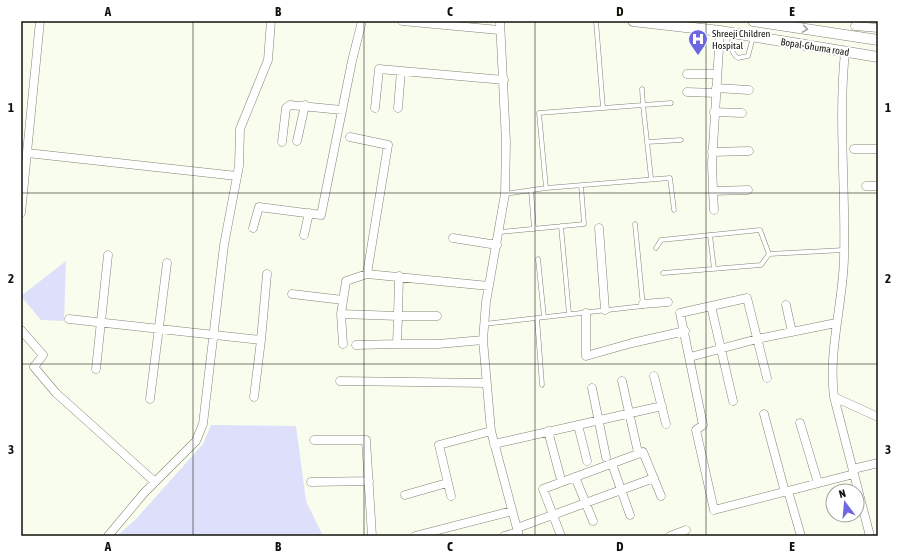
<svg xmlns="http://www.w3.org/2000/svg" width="899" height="557" viewBox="0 0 899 557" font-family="'Asap Condensed',sans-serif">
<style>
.green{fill:#dee0fb}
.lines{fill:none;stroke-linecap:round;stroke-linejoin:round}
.service-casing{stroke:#808475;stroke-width:5}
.minor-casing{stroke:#808475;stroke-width:9}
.tertiary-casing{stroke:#808475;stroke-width:11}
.service{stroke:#fff;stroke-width:4}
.minor{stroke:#fff;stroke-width:8}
.tertiary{stroke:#fff;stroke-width:10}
.oneway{stroke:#a0a09e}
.grid{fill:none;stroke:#11120c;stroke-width:1;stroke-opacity:0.55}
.labels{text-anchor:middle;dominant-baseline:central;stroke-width:4;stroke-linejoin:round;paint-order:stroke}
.poi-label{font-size:10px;fill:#11120c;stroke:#fff;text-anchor:start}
.street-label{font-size:10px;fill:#11120c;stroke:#fff}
.neatline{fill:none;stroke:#11120c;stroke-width:1.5}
.grid-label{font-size:13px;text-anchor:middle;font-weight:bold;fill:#11120c}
</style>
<rect width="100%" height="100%" fill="#f9fded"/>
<path class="green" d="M66,261L64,321L41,320L21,296Z
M211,425L296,426L306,501L323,536H117L136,519L203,444Z"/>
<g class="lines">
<g class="service-casing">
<path id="service" d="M733,34C732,43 729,52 738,58L748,56L753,37
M642,89L643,105L671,103
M603,108L643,105L651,178
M647,142L681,140
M546,188L539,113L603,108L596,21
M531,190L534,229
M505,194L546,188L670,178L674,210
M561,226L569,314
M500,232L584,224L581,185
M710,235L714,269
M656,248L661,240L760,230L769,254
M538,259L544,317
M663,273L761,265L769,254L844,250
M537,318L542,385
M484,324L643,306L635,224"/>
</g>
<g class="minor-casing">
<path id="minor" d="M402,21L499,30
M500,21L506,142L505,194L486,302L483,340L491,431L519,536
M855,26L878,28
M720,31L712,164L713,191L748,190
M845,52C838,120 846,189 844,258C843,304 828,350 834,397L878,417
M687,74H717
M716,88L749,90
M687,92L716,93
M375,108L379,69L504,80
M398,108L401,71
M714,112L742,113
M350,137L388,145L367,274
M297,141L305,105
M282,142L286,108L290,105L342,110
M854,149H878
M712,152L749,151
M27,153L237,176
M866,186H878
M713,191L714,210
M21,213L40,21
M253,228L259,207L321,215L352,61L362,21
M599,228L605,310
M304,235L309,213
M453,238L497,245
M292,294L343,300
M643,304L668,302
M786,305L792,332
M711,306L733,401
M586,313V356L632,343L685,331
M341,314L398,316L399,276
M437,316H398L397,344H438L483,340
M69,319L261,340L267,274
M21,330L43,355L34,367L56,393L155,482
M343,344L341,314L346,281L367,274L489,286
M356,345L397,344
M690,357L757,339L836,323
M96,369L108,255
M654,376L666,424
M767,378L747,298L680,313L703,425L696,430L714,510L854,474
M340,381L486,383
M622,381L637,448
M592,388L606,457
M254,397L261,340
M834,397L870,536
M150,399L167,263
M764,414L785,492
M800,423L818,483
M578,425L587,461
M548,431L560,476
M314,440H366L372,536
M494,444L662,406
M612,464L630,515
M853,469L878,463
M575,477L593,521
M311,482L369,481
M788,491L801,536
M405,495L447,483
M451,496L439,445L491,431
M517,528L654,478
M108,536L144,493L196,441L203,424L224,245L239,166L240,129L268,60L271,21
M415,536L512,511
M504,536L518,532
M561,536L543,489L643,452L661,496
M670,536L686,530"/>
</g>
<g class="tertiary-casing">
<path id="tertiary" d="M633,21L720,31L878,57
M753,21L878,40"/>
</g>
<use href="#service" class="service"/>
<use href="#minor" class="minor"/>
<use href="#tertiary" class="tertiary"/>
</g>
<defs><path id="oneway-chevron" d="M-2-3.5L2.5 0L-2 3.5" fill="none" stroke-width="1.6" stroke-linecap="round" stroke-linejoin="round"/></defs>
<use class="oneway" href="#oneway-chevron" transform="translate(805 29) rotate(9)"/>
<path class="grid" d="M193,21V536M364,21V536M535,21V536M706,21V536M21,193H878M21,364H878"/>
<defs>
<g id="hospital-pin" transform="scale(1)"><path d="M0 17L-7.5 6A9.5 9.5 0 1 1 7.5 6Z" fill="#6d68e2" stroke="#fff"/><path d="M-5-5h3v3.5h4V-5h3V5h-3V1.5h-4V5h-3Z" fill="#fff"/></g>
</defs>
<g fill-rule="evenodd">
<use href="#hospital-pin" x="698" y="39"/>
</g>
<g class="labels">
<g class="poi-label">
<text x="712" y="33">Shreeji Children<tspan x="712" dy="12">Hospital</tspan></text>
</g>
<g class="street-label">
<text transform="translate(815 47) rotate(9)">Bopal-Ghuma road</text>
</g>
</g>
<rect width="899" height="557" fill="none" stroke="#ffffff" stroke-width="44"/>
<g transform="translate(845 503) rotate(344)"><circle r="19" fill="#ffffff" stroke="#a0a09e"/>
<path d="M0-3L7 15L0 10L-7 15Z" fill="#6d68e2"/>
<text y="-6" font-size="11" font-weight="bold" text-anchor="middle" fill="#11120c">N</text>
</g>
<rect x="22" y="22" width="855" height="513" class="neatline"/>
<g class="grid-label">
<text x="108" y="16">A</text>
<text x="278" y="16">B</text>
<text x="450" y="16">C</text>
<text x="620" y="16">D</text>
<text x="792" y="16">E</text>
<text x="11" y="112">1</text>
<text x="888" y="112">1</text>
<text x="11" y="283">2</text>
<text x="888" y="283">2</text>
<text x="11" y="454">3</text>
<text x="888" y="454">3</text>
<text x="108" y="551">A</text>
<text x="278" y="551">B</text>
<text x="450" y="551">C</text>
<text x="620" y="551">D</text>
<text x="792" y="551">E</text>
</g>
</svg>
